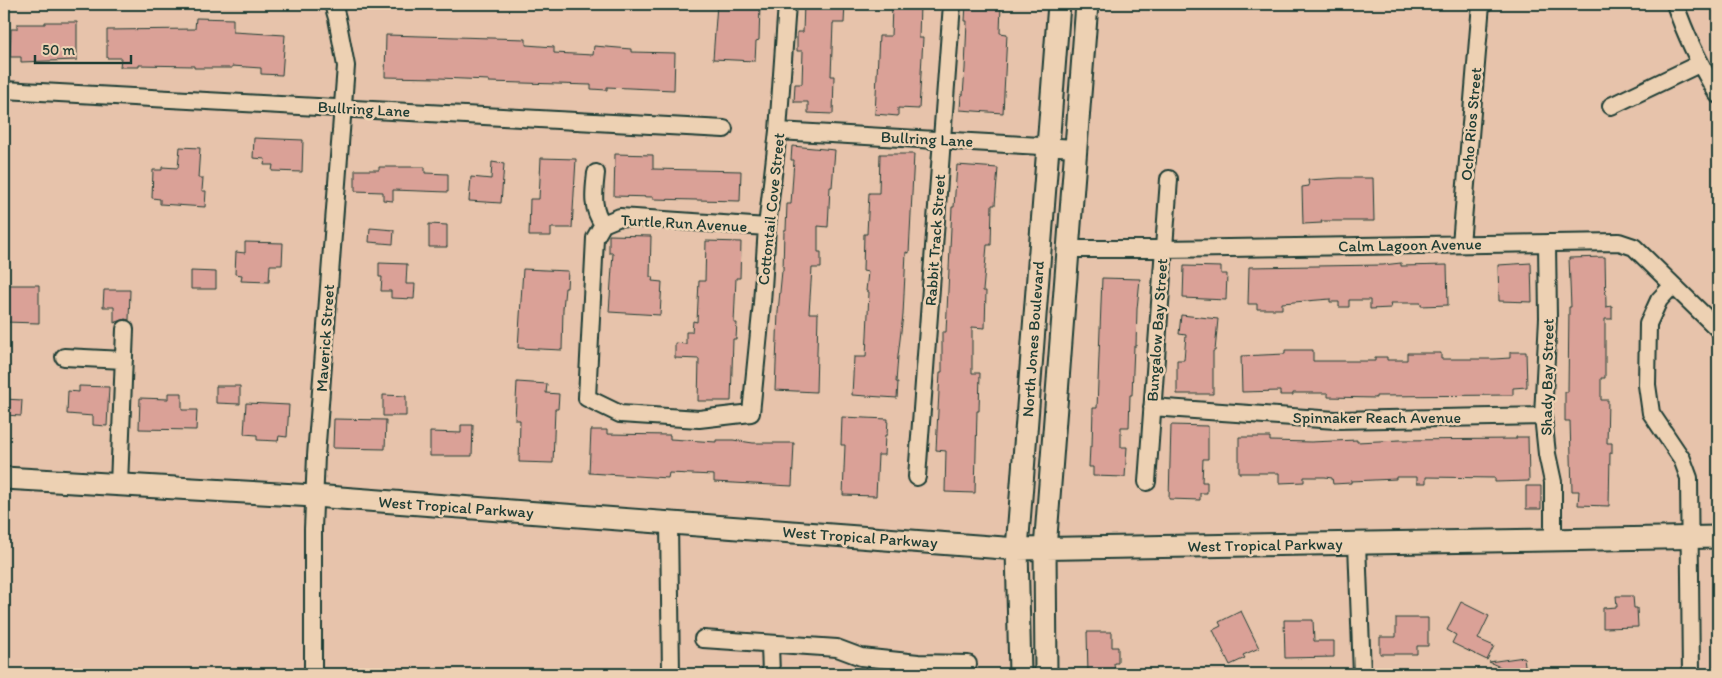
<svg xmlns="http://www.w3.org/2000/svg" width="1722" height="678" viewBox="0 0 1722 678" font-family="Itim,sans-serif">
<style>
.building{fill:#daa197;stroke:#1f3d34}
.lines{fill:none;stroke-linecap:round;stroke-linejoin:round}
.minor-casing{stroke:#1f3d34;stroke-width:20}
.major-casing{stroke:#1f3d34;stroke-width:25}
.minor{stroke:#edd1b3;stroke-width:16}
.major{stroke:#edd1b3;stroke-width:21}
.labels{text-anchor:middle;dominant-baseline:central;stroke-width:5;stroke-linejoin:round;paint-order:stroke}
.street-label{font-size:16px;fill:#1f3d34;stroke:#edd1b3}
</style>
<rect width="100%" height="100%" fill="#e7c3ab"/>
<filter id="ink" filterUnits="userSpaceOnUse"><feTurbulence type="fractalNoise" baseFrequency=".02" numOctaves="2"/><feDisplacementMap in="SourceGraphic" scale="10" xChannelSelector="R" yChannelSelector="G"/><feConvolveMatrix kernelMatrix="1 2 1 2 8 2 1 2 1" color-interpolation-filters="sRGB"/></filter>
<g filter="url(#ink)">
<path class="building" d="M717,4H760L759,40L756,41L755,61L713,59Z
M804,4H845L844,23H833L831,76H834L833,114L808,113V102H794L795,84H802L803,51H797V32H803Z
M892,4H920L919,38H923L919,109L898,108V116L875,114L879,36H891Z
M966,4H1001L1000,33L1007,34L1003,113L960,110L961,95H963L965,69L967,21H965Z
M196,18L233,19V32L285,35L282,75L261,74V68L232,66V68H194V66L139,65V67H120L121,58H107V30L195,29Z
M45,22H77V60L21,62V57H10L11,29H17V24H45Z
M386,35L526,39V45L554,47V53L593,55L594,46L631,49V52L675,53L674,90L607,87V90L591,89V85L489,82V80L439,78L385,77Z
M254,138L303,140L302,172L272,171L273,165H264L265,159L253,158Z
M792,146L835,150L832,187H830L828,227L818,226V252H821V268H812L809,313H818L816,392L775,390L778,312L782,271H783L784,230H786L787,204H791L794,160H791Z
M180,147L200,148L198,178H203L202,191H206L205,207L160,204V199L152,198L153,170H162V167L178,168Z
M615,154L653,155V169L741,171L740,201L653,199V197L614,196Z
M880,154H914L909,253L906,252L903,315L898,356L896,382H898L897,398L852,395L854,357H866L869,292L866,291L868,272L863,271L864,234H867L869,193H879Z
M541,158L576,159L572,228H551V236H529L530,199H539Z
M492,162L504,164L501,203L469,201L471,177L491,179Z
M957,165L998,168L995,205H992L991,245H987L983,291H986L985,328L972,327V373H980L979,411H977L975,493L945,492L946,451L936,450L940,372H942V332H946L952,207H954Z
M379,167H425V173L448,174V192L393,190V201L383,200V192L355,191V170H379Z
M1340,178H1373L1374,221H1321L1322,223L1303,224L1302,187L1309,186L1308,180Z
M429,224L447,225V247H429Z
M370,228L394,230L393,244L369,242Z
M609,235L651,236L650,277H653L652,281L662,282L660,315L609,312L613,253H609Z
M706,241L741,242L740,278H736L734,323H737L736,339H733L731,401H698L699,359L675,358V343L686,344V332H692L693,321L697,322L699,281H705Z
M245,242L283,243L282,265H270L269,282L241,281L242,275L235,274L236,252L245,253Z
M1605,257L1606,307L1612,306V319H1605V378H1601V400H1608L1607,443H1612V453H1610L1609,506L1578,505L1579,491H1572L1570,421H1565V392H1568L1569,307H1571L1569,258Z
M379,263L407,264L406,284H415L414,299L391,298V291H381L382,277H379Z
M1401,263V266L1447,265L1448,305L1421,306V303H1390L1391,308L1370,309V300H1349V307H1339V302H1330V299L1282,303V309H1257V304H1248L1249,267L1383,265Z
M1531,263L1532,302L1499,301L1498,265Z
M1184,266L1221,267V274H1227L1226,300L1183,298Z
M523,269L568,271L567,288H565L563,309L562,350L518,348Z
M191,271L216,272V289H191Z
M1102,278L1140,279L1137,309L1136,346H1134L1132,395H1130L1129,427H1121V447H1127L1125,477L1093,476V467H1089L1090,446H1092L1093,408H1097Z
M4,285H39V323L4,322Z
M104,290H130L129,320L125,319L114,323V307H103Z
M1181,315L1218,319L1215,351H1213V394H1177V360H1184L1186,335L1179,334Z
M1285,350H1313V361H1375V357H1387V360H1407V353H1441V359H1494L1510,358V352H1526L1527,387L1513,388V395L1376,396V398L1328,397V393H1293V395H1280V391L1242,392L1241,356L1285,354Z
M517,382L547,384L546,393L559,394L558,409H555L553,463L519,462L520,420H515Z
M79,386L109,387L107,426L93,425V416L67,414L68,391L79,392Z
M216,386H240V404L216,403Z
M168,393H182V410H197L196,430L139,429L140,398L168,399Z
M383,395L406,396V416H383Z
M4,399L22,400L21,416L4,415Z
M246,403L289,405L287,437L279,436L278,441L257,440V435L244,434Z
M842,417L888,419L887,435H885L884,455H878L876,496L843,495L845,445H841Z
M334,419L386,420L385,449L333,448Z
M461,425H473L472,456H430V432L461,433Z
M1171,425L1208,426V459H1203L1202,482H1207V493H1200V500L1169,499Z
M591,430H607V434L670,435V439L716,442V440H733L753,443H794L792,486L714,482V475L669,473L668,478L589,473Z
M1239,437H1270V441L1311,442L1357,440V442L1400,440L1516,439V437H1528L1529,481L1495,482V478L1426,477V483H1417V477H1396V479L1351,481V483L1333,484L1332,478L1325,477H1304V482L1279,483V473H1239Z
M1526,486H1541V509H1526Z
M1616,596H1633L1634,608H1637L1638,627L1603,628V608L1617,607Z
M1461,602L1489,616L1478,639L1494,646L1487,660L1452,643L1456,635L1447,630Z
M1241,611L1259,648L1243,655L1245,658L1230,665L1213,630L1221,626L1219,622Z
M1396,618H1428V646H1417V654H1380V637H1396Z
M1284,620H1313L1314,641H1334V657L1285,658Z
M1087,632H1112V647H1118V663H1114L1115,674H1088Z
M1524,657L1526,674H1516L1489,662Z"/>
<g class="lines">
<g class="minor-casing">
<path id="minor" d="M1675,4C1686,37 1700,65 1718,95
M4,90L724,129
M1611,106L1699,64
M778,131L1076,148
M596,173C594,192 591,208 603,224
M603,224L595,238L587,398L620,414L699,419L751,413L762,303L767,227L778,131L787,4
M603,224L620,217L767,227
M1547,243L1548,318L1543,416L1547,454L1553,482V540
M1461,244L1481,4
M1067,249H1162L1619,242L1634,247L1718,329
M1672,286L1659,300L1648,324L1647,385L1651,413L1682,459L1689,478L1691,674
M64,357L124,360
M1152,407L1335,420L1543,416
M917,477L952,4
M1147,482L1169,179
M119,485L125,329
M669,523L671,674
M1357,544L1362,674
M703,639L837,648L861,657L918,663L968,664
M770,645L771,674
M313,674V529L316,456L346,66L337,18L333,4"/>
</g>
<g class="major-casing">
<path id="major" d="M4,478L314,496L1017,549L1718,537
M1020,674L1017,549L1059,4
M1046,674L1045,549L1087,4"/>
</g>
<use href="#minor" class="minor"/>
<use href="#major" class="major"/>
</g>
</g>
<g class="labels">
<g class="street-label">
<text transform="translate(364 109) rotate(3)">Bullring Lane</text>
<text transform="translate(1471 124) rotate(-85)">Ocho Rios Street</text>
<text transform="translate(927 139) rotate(3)">Bullring Lane</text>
<text transform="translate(771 209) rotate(-84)">Cottontail Cove Street</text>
<text transform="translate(684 223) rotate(3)">Turtle Run Avenue</text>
<text transform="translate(935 240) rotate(-86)">Rabbit Track Street</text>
<text transform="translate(1410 245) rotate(-1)">Calm Lagoon Avenue</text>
<text transform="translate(1157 330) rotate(-86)">Bungalow Bay Street</text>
<text transform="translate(325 338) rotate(-86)">Maverick Street</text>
<text transform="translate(1033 339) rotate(-86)">North Jones Boulevard</text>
<text transform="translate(1547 377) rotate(-89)">Shady Bay Street</text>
<text x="1377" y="417">Spinnaker Reach Avenue</text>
<text transform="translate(456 507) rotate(4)">West Tropical Parkway</text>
<text transform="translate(860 537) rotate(4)">West Tropical Parkway</text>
<text transform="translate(1265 545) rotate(-1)">West Tropical Parkway</text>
</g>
</g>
<rect width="1722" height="678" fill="none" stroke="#edd1b3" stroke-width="20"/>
<rect x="10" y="10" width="1702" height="658" fill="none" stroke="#1f3d34" stroke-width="2" filter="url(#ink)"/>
<path d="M35 55v8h96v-8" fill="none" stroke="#1f3d34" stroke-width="2.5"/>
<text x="42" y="55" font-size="15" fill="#1f3d34" stroke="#edd1b3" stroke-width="4" paint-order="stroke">50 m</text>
</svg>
